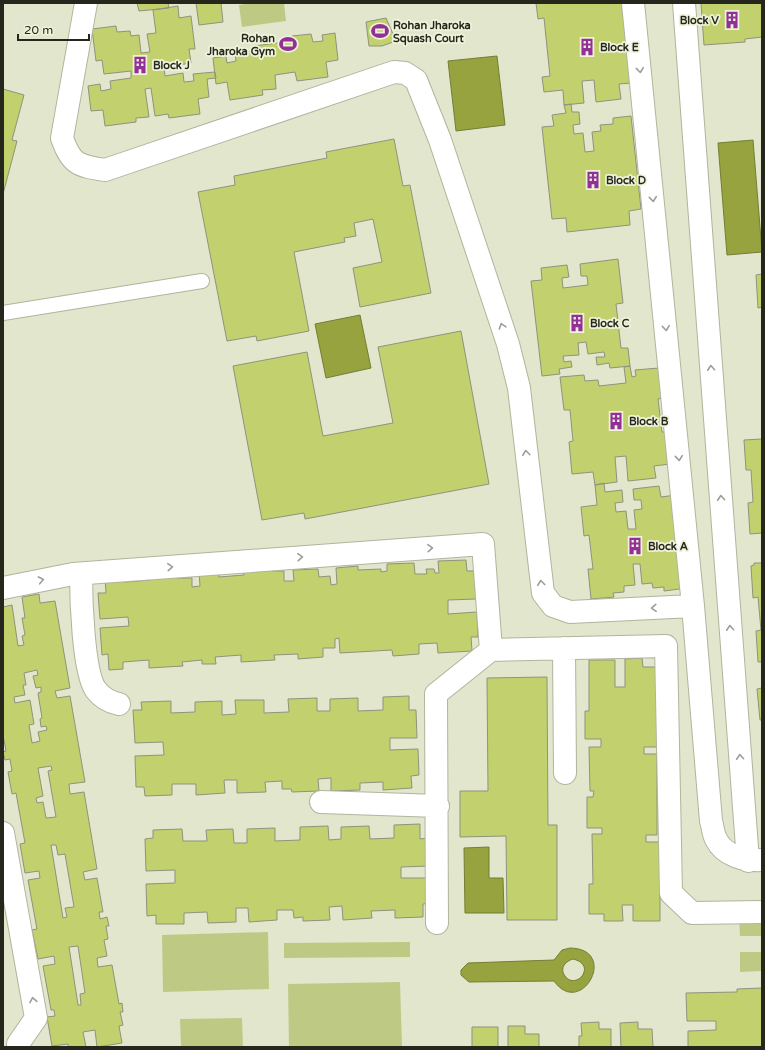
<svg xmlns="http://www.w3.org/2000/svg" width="765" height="1050" viewBox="0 0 765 1050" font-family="'Varela Round',sans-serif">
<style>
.green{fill:#beca83}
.water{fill:#96a33e;stroke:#747e34;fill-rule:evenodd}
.building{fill:#c2d16d;stroke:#8f937c;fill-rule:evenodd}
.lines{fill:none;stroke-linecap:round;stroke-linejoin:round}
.lane-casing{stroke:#b0b59d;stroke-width:16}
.street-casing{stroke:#b0b59d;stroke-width:24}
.lane{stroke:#fff;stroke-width:14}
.street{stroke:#fff;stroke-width:22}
.oneway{stroke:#9d9e99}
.labels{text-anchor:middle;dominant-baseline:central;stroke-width:3.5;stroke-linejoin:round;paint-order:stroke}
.poi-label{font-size:11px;font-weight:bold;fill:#25271d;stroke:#eef3da;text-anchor:start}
</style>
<rect width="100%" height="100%" fill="#e1e6cd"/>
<path class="green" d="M250,3H284L286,21L242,27L239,5Z
M762,918V936H740L739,919Z
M268,932L269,989L163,992L162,935Z
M410,942V957L284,958V943Z
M740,952H762V971L740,972Z
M400,982L402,1047H289L288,984Z
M242,1018L243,1047H181L180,1019Z"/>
<path class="water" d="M497,56L505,125L456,131L448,61Z
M753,140L762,252L727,255L718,143Z
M360,315L371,368L326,378L315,324Z
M489,847V878H503L504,913H465L464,848Z
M570,948C620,949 581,1019 554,981L469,982L461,975V970L468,963L554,960L562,950ZM573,959C598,965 576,991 565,976C559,968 566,961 573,959Z"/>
<path class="building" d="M137,3H168L169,8L139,11Z
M196,3H221L223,22L199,25Z
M536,3H623L632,83L619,84L621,99L596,102L594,80L582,81L584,103L564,105L563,90L544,92L542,77L550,76L544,18L538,19Z
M701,3H762V37L745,39V42L704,45Z
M178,6L179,18L191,16L195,49H189L191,63L164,67L165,76L183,73L184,82L194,81L193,74L215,72L216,78L207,79L209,97L198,99L200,114L169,118L168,114L155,116L151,88L145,89L149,117L136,118V122L105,126L103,110L91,111L88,86L100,84L101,91L111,89L110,81L131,78V71L104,74L102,60L96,61L92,29L116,26L117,32L130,31L131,36L139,35L141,53L150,52L147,34L156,33L153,10Z
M386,18L396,41L382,46H369L366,22Z
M335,33L338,60L326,62L328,77L297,81L295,72L275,75L276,89L262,90L263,95L230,100L227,82L216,84L213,58L226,56L227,63L236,61L235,53L255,51L254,46L293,41L292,36L311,34L313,42L323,41L322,35Z
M3,89L24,95L12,140L17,141L3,194Z
M571,104L572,112H579L580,124L573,125L574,134L583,133L585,152L594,151L592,132L601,131L600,125L613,124V118L631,116L641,209L629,211L630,225L567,232L566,218L552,219L542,127L554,126L552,115L566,113L564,105Z
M394,139L403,186L410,185L431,293L360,307L353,268L382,262L373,219L354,223L356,236L344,238L345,242L294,252L309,331L257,341L256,336L227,341L198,192L235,185L234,176L327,158L326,152Z
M618,259L623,303L616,304L621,348H628L630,366L610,368L609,363L597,365L596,357H605L604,352L588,354L586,342L578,343L579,355L563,356L564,362L571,361L572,367L559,369L560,374L542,376L531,281L542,280L541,268L567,265L569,277L562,278L563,288L588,285L587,276H581L580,264Z
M762,274V307L758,308L756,275Z
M461,331L489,484L305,519L304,513L262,520L233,366L307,352L323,436L393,423L378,347Z
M630,366L632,377L636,376L635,370L659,368L663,398L658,399L662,432H666L670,464L654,466L656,478L628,481L626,456L615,457L617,482L595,485L593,472L572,474L569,442L573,441L570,410H564L560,377L584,375L585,381L598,380L599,386L626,383L624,367Z
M762,439V533L750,534L748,503L753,502L751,470H746L744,440Z
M604,483L605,492L622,490L623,502L615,503L616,512L626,511L628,529H636L634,510L642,509L641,500H634L633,489L659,486L661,497L676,495L687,588L664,591V587L653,588L652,583L642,584L640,564H633L635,585L624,586V592L613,593L614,597L591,599L588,569H593L589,535L584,536L581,507L597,505L595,485Z
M466,560L467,571H474L476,599L448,600V614L477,612L478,637H471L472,651L438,653L437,643L419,644V654L393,656L392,650L340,653L339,638L335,639V648H323V657L298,659V654L274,655L275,660L241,662V655L215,657L216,664H202V660L182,662L183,666L149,668V660L123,662V669L109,670L108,654L102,655L100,628L129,626L128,617L100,619L98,593H106L105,578L125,577V582L150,580V575L177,574V578H192V587L200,586L199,572L219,571V577L244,575V570L272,568V571H284V581H294L293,570L318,569L319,577L330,576L331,585L337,584L336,568L358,566V570L381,569V572L387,571V564L414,563L415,574H427L426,569H434L435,573H439L438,561Z
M754,563H762V662H758L756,631L761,630L758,597L753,598L751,566L754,565Z
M39,594L40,603L55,601L70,688L55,691L57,698L70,696L85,782L69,784L70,794L84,792L97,869L83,872L85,880L97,878L103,912H99L100,919L107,917L109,926H106L108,939L104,940L107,956L97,958L98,967L112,965L119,1004L122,1003L123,1012H120L123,1025L119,1026L122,1043L97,1047L95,1030L83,1032L86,1047H68V1044L52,1046L47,1017L55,1016L54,1010H51L43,966L55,964L54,956L38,959L32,930L37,929L28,880L40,878L39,871L25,873L20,844L25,843L16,793L12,794L8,772L12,771L10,759L5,760L3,752L6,751L3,735V607L12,605L18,646L24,645L22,636L25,635L22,618H25L22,597ZM37,670L38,675L33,676L36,688L41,687V692L38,693L42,718L40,719L41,727L46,726L47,730L38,732L40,741L32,743L29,725L34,724L30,700L15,703L14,697L25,695L23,685H26L24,673ZM51,766L52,770L48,771L56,817L46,818L43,802L37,803L36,798L43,796L38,768ZM51,845H56L58,855L65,854L74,907L65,908L67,917L63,918ZM78,946L85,993L80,994L81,1005H78L69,947Z
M642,658L643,667H657V747H644V754H657V835H646V842H660V921H633V905H622L623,921H604V914H589V884H593L592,834H602V828H587V797H593L594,791H590L589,747H601V739H585V711H589V660H615V687H625V659Z
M547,677L548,825H557V920H507L506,836L460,837V791H488L487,678Z
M762,688V720H760L757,689Z
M409,696V710H416L417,738H390V750L418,749L419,775L411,776L412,788L383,790V782L360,783V790L331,791V778L318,779L319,791L292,792L291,789H282V781L265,782L266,792L237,793V780H224L225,793L196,795V784H172V795L145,796L144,787H136L135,756L164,755L163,742L135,743L133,710H142L141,702L171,701V713L195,712V702L222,701V715L236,714L235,700H264V713L289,712L288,699L317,698V711H330V699L358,698V711L383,710V697Z
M420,824V839L428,838L429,866L401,867V878H429L430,903L423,904V917L395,918V910L371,911L372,918L343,920L342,906L329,907L330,920L303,921V917L294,918L293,910H277V920L249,922L248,908H236V922L208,923L207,912L184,913V924H156V915L147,916L146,884L175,883V870L146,871L145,839L153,838V830L182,829L183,841H207L206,830L233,829L234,843H247V829L275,828V841L300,840V827L328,826L329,840L341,839V827L369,826L370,839L394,838V825Z
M762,988V1047H688V1031L716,1030V1021H687L686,993L737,992V989Z
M599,1022V1029H611V1047H579V1036H582L581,1023Z
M638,1022V1029H652L653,1047H621L620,1023Z
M508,1026H525V1034H539V1047H508Z
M472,1027H498V1047H472Z"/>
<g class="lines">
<g class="lane-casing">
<path id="lane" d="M3,313L202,281"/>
</g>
<g class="street-casing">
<path id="street" d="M86,3L62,138C71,164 78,166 105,170L394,72L405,73L416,80L440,140L508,344L519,388L543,593L553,606L570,612L693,606
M633,3L693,606L711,821C713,827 713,834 716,839C724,856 745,861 762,860
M684,3L748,861
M81,574C81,596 83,673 96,690C102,698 109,702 119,704
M3,588L73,574L483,544L491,650L666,646L671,893L692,913L762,912
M564,648L565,773
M321,802L438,806
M3,833L36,1018L18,1044V1047
M437,923L436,694L491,650"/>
</g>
<use href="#lane" class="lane"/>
<use href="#street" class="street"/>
</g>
<defs><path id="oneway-chevron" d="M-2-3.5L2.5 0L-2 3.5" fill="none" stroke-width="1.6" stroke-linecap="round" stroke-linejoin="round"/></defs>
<g class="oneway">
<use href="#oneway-chevron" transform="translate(640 70) rotate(84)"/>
<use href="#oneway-chevron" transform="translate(653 199) rotate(84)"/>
<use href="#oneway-chevron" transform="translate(502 326) rotate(-108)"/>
<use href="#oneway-chevron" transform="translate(666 328) rotate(84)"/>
<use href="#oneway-chevron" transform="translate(711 368) rotate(-94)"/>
<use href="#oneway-chevron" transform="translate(526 453) rotate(-97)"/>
<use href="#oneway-chevron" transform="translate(679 458) rotate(84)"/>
<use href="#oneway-chevron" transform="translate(721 498) rotate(-94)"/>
<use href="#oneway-chevron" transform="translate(430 548) rotate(-4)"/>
<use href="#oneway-chevron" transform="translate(300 557) rotate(-4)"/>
<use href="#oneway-chevron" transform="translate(170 567) rotate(-4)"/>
<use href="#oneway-chevron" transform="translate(41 580) rotate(-11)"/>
<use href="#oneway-chevron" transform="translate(541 583) rotate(-97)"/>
<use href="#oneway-chevron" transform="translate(654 608) rotate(177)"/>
<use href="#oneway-chevron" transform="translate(730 628) rotate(-94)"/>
<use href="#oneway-chevron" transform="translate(740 757) rotate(-94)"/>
<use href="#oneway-chevron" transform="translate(33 1000) rotate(-100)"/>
</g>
<defs>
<g id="building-bare" transform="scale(1.38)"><path d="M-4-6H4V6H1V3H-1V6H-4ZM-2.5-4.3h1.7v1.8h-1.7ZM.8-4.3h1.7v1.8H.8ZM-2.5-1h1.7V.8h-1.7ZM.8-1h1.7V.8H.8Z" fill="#923097" stroke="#eef3da" stroke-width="2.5" paint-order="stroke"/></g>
<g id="stadium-bare" transform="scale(1.38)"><path d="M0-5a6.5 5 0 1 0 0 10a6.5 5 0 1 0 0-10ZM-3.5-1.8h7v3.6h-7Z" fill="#923097" stroke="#eef3da" stroke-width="2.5" paint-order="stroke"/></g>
</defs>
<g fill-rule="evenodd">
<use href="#building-bare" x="732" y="20"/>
<use href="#stadium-bare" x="380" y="31"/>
<use href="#stadium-bare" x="288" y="44"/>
<use href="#building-bare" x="587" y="47"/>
<use href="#building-bare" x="140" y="65"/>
<use href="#building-bare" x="593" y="180"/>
<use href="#building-bare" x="577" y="323"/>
<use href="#building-bare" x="616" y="421"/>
<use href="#building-bare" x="635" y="546"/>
</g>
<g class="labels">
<g class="poi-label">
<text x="719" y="20" text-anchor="end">Block V</text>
<text x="393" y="25">Rohan Jharoka<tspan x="393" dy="13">Squash Court</tspan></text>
<text x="275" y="38" text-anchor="end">Rohan<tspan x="275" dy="13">Jharoka Gym</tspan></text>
<text x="600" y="47">Block E</text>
<text x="153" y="65">Block J</text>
<text x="606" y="180">Block D</text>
<text x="590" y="323">Block C</text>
<text x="629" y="421">Block B</text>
<text x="648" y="546">Block A</text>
</g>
</g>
<rect width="765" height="1050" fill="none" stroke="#25271d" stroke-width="8"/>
<path d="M18 34v6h71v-6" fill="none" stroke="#25271d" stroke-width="2"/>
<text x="24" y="34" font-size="12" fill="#25271d" stroke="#eef3da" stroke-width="3" paint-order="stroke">20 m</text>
</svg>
